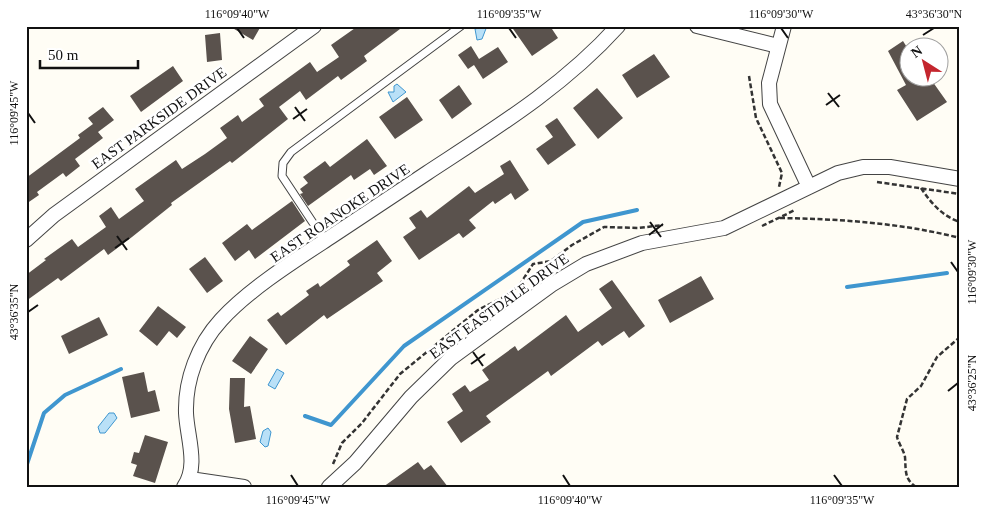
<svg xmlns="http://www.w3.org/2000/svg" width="986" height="513" viewBox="0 0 986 513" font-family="'Times New Roman',serif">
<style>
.water{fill:#b9e0f7;stroke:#3f96cf}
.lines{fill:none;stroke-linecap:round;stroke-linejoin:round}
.stream{stroke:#3f96cf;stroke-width:4}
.building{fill:#5a524d}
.service-casing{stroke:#444;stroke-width:9}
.minor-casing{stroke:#444;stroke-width:16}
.path{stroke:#333;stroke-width:2.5;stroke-dasharray:5 2.5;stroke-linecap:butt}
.service{stroke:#fff;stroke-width:7}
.minor{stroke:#fff;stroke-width:14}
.ticks{fill:none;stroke:#111;stroke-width:2}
.labels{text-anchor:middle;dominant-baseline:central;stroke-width:5;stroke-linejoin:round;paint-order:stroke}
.street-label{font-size:15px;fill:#111;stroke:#fff}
.neatline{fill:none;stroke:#111;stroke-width:2}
.ticks-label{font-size:12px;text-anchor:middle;fill:#111}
</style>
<rect width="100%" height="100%" fill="#fffdf5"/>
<path class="water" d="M487,26L482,39L477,40L475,29Z
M397,84L406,92L393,102L388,92H394V86Z
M277,369L284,373L275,389L268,385Z
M109,413H114L117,418L105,433H100L98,427Z
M268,428L271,432L268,446L265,447L260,442L263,431Z"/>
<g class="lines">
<path class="stream" d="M847,287L947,273
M305,416L331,425L404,346L583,222L637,210
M26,467L44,413L65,395L121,369"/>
</g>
<path class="building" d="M229,26H261L253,40Z
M358,26H404L364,56L367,61L341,80L338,76L306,100L300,91L279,107L288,119L232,163L230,161L171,203L172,205L132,237L108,255L104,249L61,281L58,278L26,301V275L46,260L44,259L72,239L78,247L106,227L99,216L111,207L119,219L144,201L135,189L176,160L182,169L205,154L227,138L220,128L238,115L242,122L264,106L259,99L310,62L317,72L339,57L331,45Z
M511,26H550L558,38L532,56Z
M220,33L222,60L207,62L205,35Z
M903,41L908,49V78H930L947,102L917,121L897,90L906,85L888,51Z
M471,46L479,59L498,47L508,62L483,79L474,65L468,69L458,55Z
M654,54L670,77L637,98L622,75Z
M173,66L183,81L141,112L130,96Z
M459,85L472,104L452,119L439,100Z
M597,88L623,118L598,139L573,108Z
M407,97L423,120L395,139L379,117Z
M103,107L114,120L98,132L103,138L75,159L80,166L66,177L63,173L37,192L39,195L26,204V178L80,138L78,135L93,124L88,118Z
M557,118L576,145L548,165L536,149L553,137L545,126Z
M367,139L387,166L374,175L370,169L354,180L351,175L308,206L300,194L303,193L300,189L308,183L303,177L325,161L330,167Z
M510,160L529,190L515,200L511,193L495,204L493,201L469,220L476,228L463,238L459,233L419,260L403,237L416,228L409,218L421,210L427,218L469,186L475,193L504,174L500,166Z
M292,201L305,221L255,259L249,250L235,261L222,243L247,224L252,230Z
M377,240L392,261L377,273L383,281L327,319L324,315L286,345L267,320L278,312L281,316L309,295L306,291L318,283L320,287L350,265L347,261Z
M205,257L223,281L207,293L189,269Z
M701,276L714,299L670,323L658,300Z
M612,280L645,326L629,338L624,331L602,346L598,341L551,376L548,371L486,416L491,422L461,443L447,422L463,411L452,394L465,385L470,392L489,380L482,370L515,346L518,351L566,315L578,332L612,308L599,289Z
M158,306L186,327L177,338L169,331L157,346L139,331Z
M99,317L108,335L69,354L61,336Z
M250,336L268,349L251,374L232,361Z
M144,372L148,392L155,390L160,411L131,418L122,377Z
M230,378H245L244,407L250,406L256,439L235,443L229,409Z
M145,435L168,442L155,483L133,476L137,465L131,463L134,452L139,453Z
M418,462L424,470L431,465L448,487H383Z"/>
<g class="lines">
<g class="service-casing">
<path id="service" d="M325,241L282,176L283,163L291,152L461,26"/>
</g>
<g class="minor-casing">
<path id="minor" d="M697,26L778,46
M784,26L769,83L770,104L809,187
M26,240L54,215L314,26
M190,479L244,487
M184,487C199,466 187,437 186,413C185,380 198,345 221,320C249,289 297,259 332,236C364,215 395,194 427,173C494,129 563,87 618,26
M329,487L355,463L411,397L451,358L551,285L586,264L642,243L724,228L838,173L863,167H890L960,179"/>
</g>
<path class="path" d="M749,76L756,118L782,173L779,187
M877,182L960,194
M921,188C931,203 942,216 960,222
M780,218C841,219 901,223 960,238
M762,226L795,210
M333,464L342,443L362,423L400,374L478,310L502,298L519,286L533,264L551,261L572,245L604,227L638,228L663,225
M916,487C904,479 906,470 905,457C904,451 899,444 897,437L907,399L921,386L937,357L960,337"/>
<use href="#service" class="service"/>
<use href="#minor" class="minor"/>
</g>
<path class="ticks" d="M237,28L244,38M509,28L516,38M781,28L788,38M923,35L934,28M828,93L839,107M826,105L840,95M295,107L305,121M28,113L35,123M293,119L307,109M650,222L661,237M649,235L663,224M117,236L127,250M115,248L129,238M951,262L958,272M28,312L38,305M473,352L483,366M471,364L485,354M948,391L958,383M291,475L298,486M563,475L570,486M834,475L842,486"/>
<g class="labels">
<g class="street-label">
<text transform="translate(159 118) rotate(-36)">EAST PARKSIDE DRIVE</text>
<text transform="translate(340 213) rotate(-34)">EAST ROANOKE DRIVE</text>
<text transform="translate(499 306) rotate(-36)">EAST EASTDALE DRIVE</text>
</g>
</g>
<rect width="986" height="513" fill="none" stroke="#ffffff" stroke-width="55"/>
<g transform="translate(924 62) rotate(324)"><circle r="24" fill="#ffffff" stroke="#a0a0a0"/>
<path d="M0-4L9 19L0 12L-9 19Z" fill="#c4262e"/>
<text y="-8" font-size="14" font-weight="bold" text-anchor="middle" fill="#111111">N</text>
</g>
<path d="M40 60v8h98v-8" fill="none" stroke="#111111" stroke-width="2.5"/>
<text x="48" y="60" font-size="15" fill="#111111" stroke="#ffffff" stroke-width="4" paint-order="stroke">50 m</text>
<rect x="28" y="28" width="930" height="458" class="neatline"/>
<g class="ticks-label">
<text x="237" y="18">116°09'40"W</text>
<text x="509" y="18">116°09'35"W</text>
<text x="781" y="18">116°09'30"W</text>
<text x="934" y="18">43°36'30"N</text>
<text transform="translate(14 113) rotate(-90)" y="4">116°09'45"W</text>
<text transform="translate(972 272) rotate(-90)" y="4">116°09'30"W</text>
<text transform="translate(14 312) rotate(-90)" y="4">43°36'35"N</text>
<text transform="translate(972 383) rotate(-90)" y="4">43°36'25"N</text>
<text x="298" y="504">116°09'45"W</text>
<text x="570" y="504">116°09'40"W</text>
<text x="842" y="504">116°09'35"W</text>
</g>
</svg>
